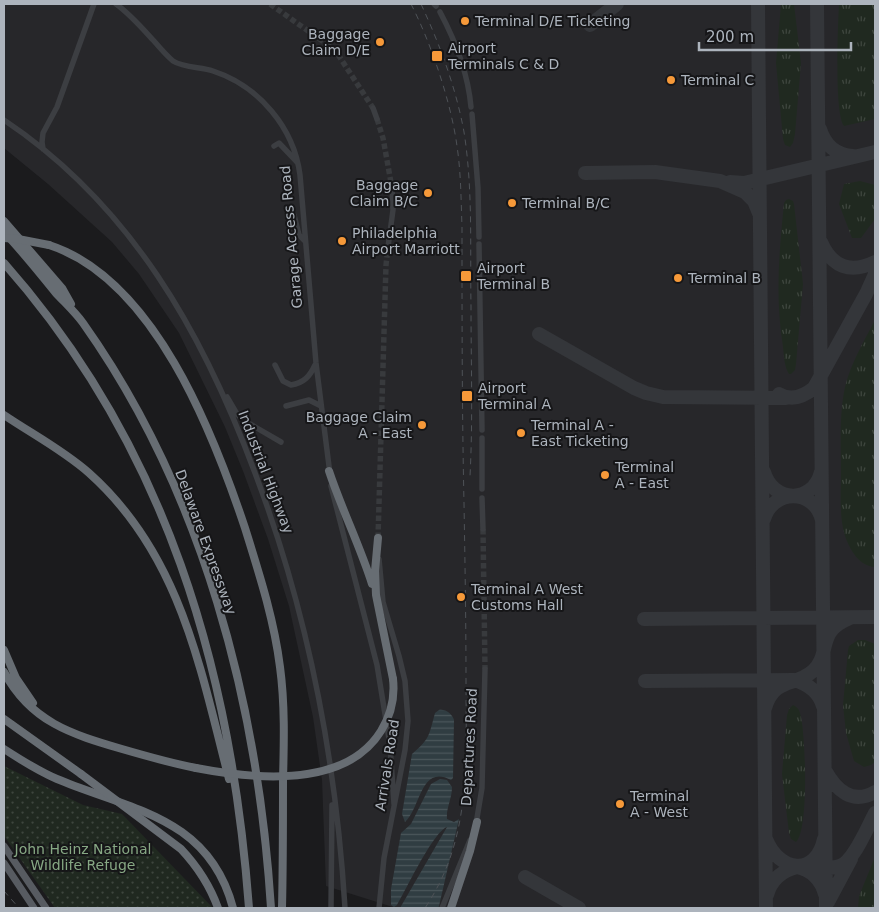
<svg xmlns="http://www.w3.org/2000/svg" width="879" height="912" viewBox="0 0 879 912" font-family="'DejaVu Sans',sans-serif">
<style>
.built{fill:#27272a}
.grass{fill:url(#grass-tufts)}
.park{fill:url(#park-dots)}
.water{fill:url(#water-rules)}
.lines{fill:none;stroke-linecap:round;stroke-linejoin:round}
.taxiway{stroke:#34363a;stroke-width:14}
.minor-tunnel{stroke:#383a3d;stroke-width:5.5;stroke-dasharray:5.5 3;stroke-linecap:butt}
.minor{stroke:#3c3e42;stroke-width:5.5}
.major{stroke:#575b61;stroke-width:7}
.highway{stroke:#676d73;stroke-width:8}
.rail{stroke:#4e5257;stroke-width:1;stroke-dasharray:6 5;stroke-linecap:butt}
.highway-bridge{stroke:#676d73;stroke-width:8}
.poi-dot{fill:#f69939;stroke:#161618;stroke-width:2}
.labels{text-anchor:middle;dominant-baseline:central;stroke-width:4;stroke-linejoin:round;paint-order:stroke}
.poi-label{font-size:14px;fill:#adb4bd;stroke:#161618;text-anchor:start}
.street-label{font-size:14px;fill:#adb4bd;stroke:#161618}
.park-label{font-size:14px;fill:#87a884;stroke:#161618}
</style>
<defs>
<pattern id="grass-tufts" width="24" height="20" patternUnits="userSpaceOnUse" patternTransform="scale(1.25)"><rect width="24" height="20" fill="#202920"/><path d="M3 7l-1-3M5 7V3M7 7l1-3M15 17l-1-3M17 17v-4M19 17l1-3" fill="none" stroke="#3e463e"/></pattern>
<pattern id="park-dots" width="8" height="8" patternUnits="userSpaceOnUse" patternTransform="scale(1.25)"><rect width="8" height="8" fill="#202920"/><path d="M2 2h.1M6 6h.1" fill="none" stroke="#3e463e" stroke-width="1.8" stroke-linecap="round"/></pattern>
<pattern id="water-rules" width="6" height="5" patternUnits="userSpaceOnUse" patternTransform="scale(1.25)"><rect width="6" height="5" fill="#303d42"/><path d="M0 2.5h6" fill="none" stroke="#4b575b"/></pattern>
</defs>
<rect width="100%" height="100%" fill="#1b1b1d"/>
<path class="built" d="M4,4H875V908H396L326,886L322,780L313,717L289,606L268,539L243,471L225,427L179,333L139,274L112,242L48,184L4,148Z"/>
<path class="grass" d="M781,4H794L801,63L795,134L793,143L790,147L785,145L783,139L776,63Z
M839,4H875V119L844,126C834,114 838,24 839,4Z
M860,181L875,185V219L861,238H852L839,204L844,184Z
M789,199L793,201L794,204L803,284L796,364L795,370L791,374H789C784,366 784,356 783,347C775,296 779,254 784,203L786,200Z
M875,320V567C859,566 850,550 845,536C839,517 841,494 841,475C841,445 839,415 845,387C851,363 864,341 875,320Z
M858,640H865L875,644V762L871,765L864,767L854,761L846,733L843,705L848,650L849,646Z
M793,705C797,707 799,709 800,713C806,732 809,831 796,842L791,839L789,833L782,774L787,715L789,709Z
M875,857V908H858L859,896Z"/>
<path class="park" d="M4,766L83,805L122,814L213,908H55L4,836Z"/>
<path class="water" d="M439,710C446,709 452,714 454,720L453,778L451,780C420,764 421,808 405,822L402,814L412,754C430,739 429,735 435,713Z
M440,779L447,780L452,787C452,799 446,808 447,819L454,822L459,819L439,906L438,908H400L447,827C433,832 406,890 397,905L394,907L391,905V889L401,833L411,824L431,784Z"/>
<g class="lines">
<path class="taxiway" d="M758,4L766,908
M817,4L826,908
M590,25L617,4
M820,129C825,145 836,155 853,156
M585,173L655,172L720,181L745,192L754,201L759,213
M730,182L744,183L875,152
M821,242C832,267 850,274 875,262
M539,334L634,388L646,393L663,397L786,398
M779,394C791,401 803,397 814,388L866,294L875,274
M764,472C773,503 813,504 821,472
M764,519C773,489 814,488 822,520
M644,619L875,617
M645,681L794,680C808,684 819,692 823,706
M765,708C774,677 795,687 813,671C832,653 815,632 850,618
M825,770C836,790 852,805 875,792
M766,839C779,872 816,877 824,839
M797,867C810,867 828,870 840,866C854,861 868,826 875,813
M525,877L579,908
M767,895C771,880 781,871 797,867C811,870 821,880 825,894
M828,902L851,859"/>
<path class="minor-tunnel" d="M270,4L335,50L373,108
M377,119L383,138L392,188
M483,529L485,669
M378,538L386,265L388,247"/>
<path class="minor" d="M116,4C130,14 142,28 154,41C160,48 166,55 173,61C184,68 201,67 213,71C259,86 294,128 300,175L316,363L330,474
M434,4L436,6
M440,12C456,42 468,73 471,107
M373,108L377,119
M472,114L478,188L479,237
M4,120C131,205 203,333 255,473C308,613 336,759 345,908
M274,146L279,143L297,162
M43,149L42,142L43,133L57,107L94,4
M287,216L291,214L294,215L299,235L305,241
M479,244L482,430
M388,247L393,210L392,188
M275,365L283,381L291,385C304,383 310,376 315,365
M227,397L237,414L243,420L281,442
M286,406L309,400L321,406
M482,438V489
M331,486L377,665L390,745L394,804
M482,498L483,529
M476,824L482,788L485,669
M331,908L332,805
M379,908L384,858L405,750L408,721L405,681L399,656L383,602L379,559
M442,908L470,840"/>
<path class="major" d="M4,846L46,908
M4,863L34,908"/>
<path class="highway" d="M4,221L62,288L71,304
M4,232C22,251 38,271 55,292C64,302 75,312 83,323C203,492 258,703 271,908
M49,245C154,279 213,432 245,528C259,573 274,619 280,667C285,704 284,742 283,780C283,823 283,865 282,908
M4,263C166,446 231,668 249,908
M4,415C32,434 63,450 89,473C180,554 200,667 229,779
M329,471C342,510 360,546 372,584
M378,538L375,571L376,595L393,679
M4,650L16,678L33,703
M4,672C31,722 71,734 122,749C146,756 171,763 196,768
M4,719L81,774
M4,749C21,760 38,771 57,779C131,810 209,817 233,908
M451,908L470,851L477,822"/>
<path class="rail" d="M411,4C431,43 451,102 457,146C461,173 461,200 462,227C462,319 462,411 464,503C465,563 466,622 466,681C466,762 472,838 425,908
M421,4C440,45 456,88 464,132C473,189 470,249 471,306C471,363 473,419 470,476
M4,891L19,908"/>
<path class="highway-bridge" d="M4,238L18,239L49,245
M196,768C253,779 345,789 381,731C391,715 395,697 393,679
M81,774L181,849C197,866 210,886 218,908"/>
</g>
<g class="poi-dot">
<circle cx="465" cy="21" r="5"/>
<circle cx="380" cy="42" r="5"/>
<rect x="431" y="50" width="12" height="12" rx="2.5"/>
<circle cx="671" cy="80" r="5"/>
<circle cx="428" cy="193" r="5"/>
<circle cx="512" cy="203" r="5"/>
<circle cx="342" cy="241" r="5"/>
<rect x="460" y="270" width="12" height="12" rx="2.5"/>
<circle cx="678" cy="278" r="5"/>
<rect x="461" y="390" width="12" height="12" rx="2.5"/>
<circle cx="422" cy="425" r="5"/>
<circle cx="521" cy="433" r="5"/>
<circle cx="605" cy="475" r="5"/>
<circle cx="461" cy="597" r="5"/>
<circle cx="620" cy="804" r="5"/>
</g>
<g class="labels">
<g class="poi-label">
<text x="475" y="21">Terminal D/E Ticketing</text>
<text x="370" y="34" text-anchor="end">Baggage<tspan x="370" dy="16">Claim D/E</tspan></text>
<text x="448" y="48">Airport<tspan x="448" dy="16">Terminals C &amp; D</tspan></text>
<text x="681" y="80">Terminal C</text>
<text x="418" y="185" text-anchor="end">Baggage<tspan x="418" dy="16">Claim B/C</tspan></text>
<text x="522" y="203">Terminal B/C</text>
<text x="352" y="233">Philadelphia<tspan x="352" dy="16">Airport Marriott</tspan></text>
<text x="477" y="268">Airport<tspan x="477" dy="16">Terminal B</tspan></text>
<text x="688" y="278">Terminal B</text>
<text x="478" y="388">Airport<tspan x="478" dy="16">Terminal A</tspan></text>
<text x="412" y="417" text-anchor="end">Baggage Claim<tspan x="412" dy="16">A - East</tspan></text>
<text x="531" y="425">Terminal A -<tspan x="531" dy="16">East Ticketing</tspan></text>
<text x="615" y="467">Terminal<tspan x="615" dy="16">A - East</tspan></text>
<text x="471" y="589">Terminal A West<tspan x="471" dy="16">Customs Hall</tspan></text>
<text x="630" y="796">Terminal<tspan x="630" dy="16">A - West</tspan></text>
</g>
<g class="street-label">
<text transform="translate(291 237) rotate(-95)">Garage Access Road</text>
<text transform="translate(266 472) rotate(69)">Industrial Highway</text>
<text transform="translate(206 542) rotate(70)">Delaware Expressway</text>
<text transform="translate(469 747) rotate(-87)">Departures Road</text>
<text transform="translate(387 765) rotate(-81)">Arrivals Road</text>
</g>
<g class="park-label">
<text x="83" y="849">John Heinz National<tspan x="83" dy="16">Wildlife Refuge</tspan></text>
</g>
</g>
<rect width="879" height="912" fill="none" stroke="#adb4bd" stroke-width="10"/>
<path d="M699 42v8h152v-8" fill="none" stroke="#adb4bd" stroke-width="2.5"/>
<text x="706" y="42" font-size="15" fill="#adb4bd" stroke="#161618" stroke-width="4" paint-order="stroke">200 m</text>
</svg>
